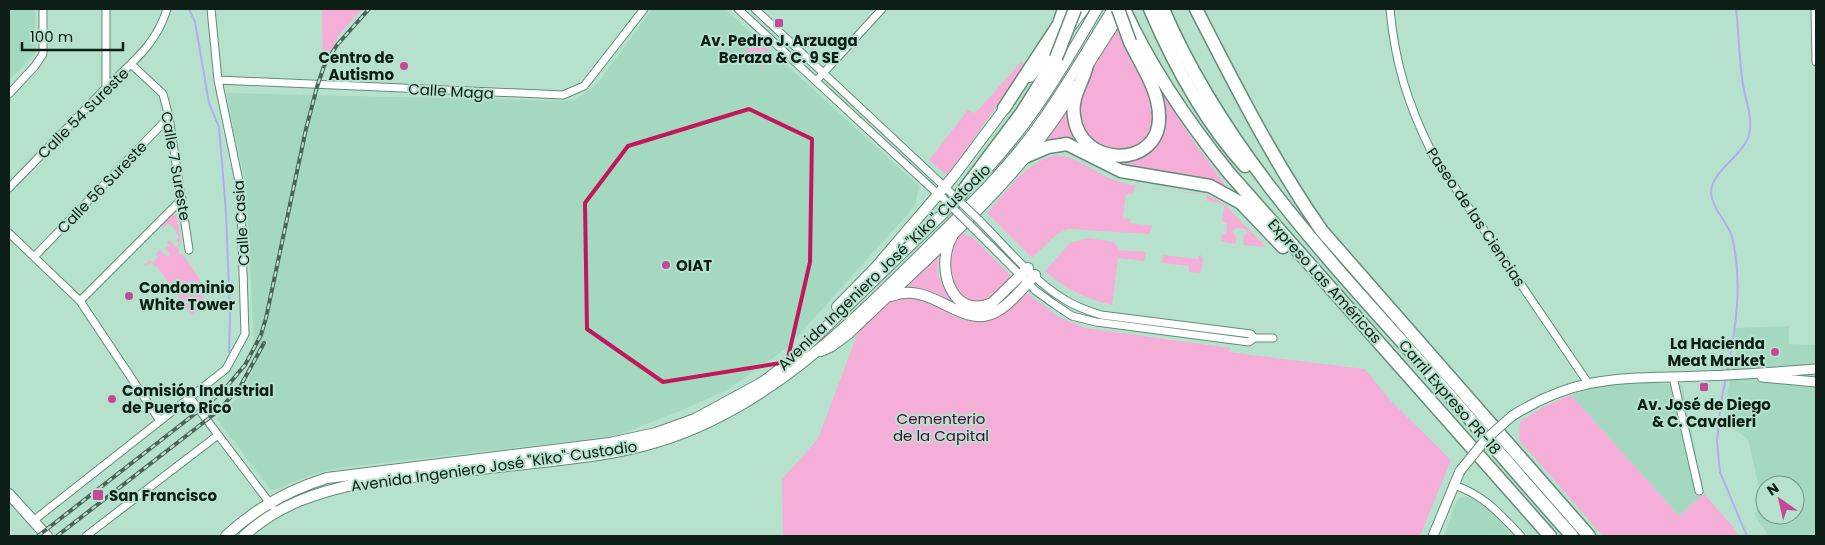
<svg xmlns="http://www.w3.org/2000/svg" width="1825" height="545" viewBox="0 0 1825 545" font-family="Poppins,sans-serif">
<style>
.built{fill:#a5d8c0;fill-rule:evenodd}
.green{fill:#f5aed7}
.lines{fill:none;stroke-linecap:round;stroke-linejoin:round}
.stream{stroke:#aeaef4;stroke-width:2}
.minor-casing{stroke:#638c79;stroke-width:9}
.tertiary-casing{stroke:#638c79;stroke-width:11}
.secondary-casing{stroke:#638c79;stroke-width:12}
.motorway-casing{stroke:#638c79;stroke-width:15}
.minor{stroke:#fff;stroke-width:7}
.tertiary{stroke:#fff;stroke-width:9}
.secondary{stroke:#fff;stroke-width:10}
.motorway{stroke:#fff;stroke-width:12}
.rail-casing{stroke:#4a6558;stroke-width:4}
.rail{stroke:#b6e2cd;stroke-width:2;stroke-dasharray:5.5;stroke-linecap:butt}
.minor-bridge-casing{stroke:#638c79;stroke-width:9;stroke-linecap:butt}
.tertiary-bridge-casing{stroke:#638c79;stroke-width:11;stroke-linecap:butt}
.motorway-bridge-casing{stroke:#638c79;stroke-width:15;stroke-linecap:butt}
.minor-bridge{stroke:#fff;stroke-width:7}
.tertiary-bridge{stroke:#fff;stroke-width:9}
.motorway-bridge{stroke:#fff;stroke-width:12}
.marked{fill:none;stroke:#c2185b;stroke-width:4;stroke-linejoin:round}
.poi-dot{fill:#c44999;stroke:#b6e2cd;stroke-width:2}
.labels{text-anchor:middle;dominant-baseline:central;stroke-width:4;stroke-linejoin:round;paint-order:stroke}
.poi-label{font-size:15px;font-weight:bold;fill:#0d1e16;stroke:#b6e2cd;text-anchor:start}
.street-label{font-size:15px;fill:#0d1e16;stroke:#b6e2cd}
.park-label{font-size:15px;fill:#53043c;stroke:#b6e2cd}
</style>
<rect width="100%" height="100%" fill="#b6e2cd"/>
<path class="built" d="M9,9H35L36,52L9,81Z
M652,9H725L919,186L915,206L787,348L727,390L680,411L615,436L338,468L308,476L275,490L270,489L217,419L243,392L255,364L246,185L226,93L574,101L597,84Z
M1789,326V344L1816,345V536H1769L1754,514L1763,506L1748,439L1724,422L1728,388L1736,357L1735,328ZM1765,485H1795V515H1765Z
M1643,382L1682,385L1704,494L1679,516L1571,395L1599,386Z
M1470,497L1489,508L1511,534L1444,536L1456,503L1460,498Z"/>
<path class="green" d="M322,9H362L340,34L323,66Z
M1117,27C1129,57 1156,83 1154,118C1153,159 1094,162 1082,124C1080,120 1078,115 1079,110C1083,79 1101,54 1117,27Z
M756,40L774,56L763,68L745,51Z
M1021,62L1025,65L949,174H945L929,160L968,110L974,113L980,108Z
M1159,87L1191,138L1230,191L1124,169L1080,147L1039,146L1071,100L1072,116L1101,155L1152,144Z
M1057,155C1078,157 1094,173 1114,180C1142,190 1176,190 1205,194L1222,202L1266,247L1244,245L1243,237L1247,233L1245,229L1236,228L1232,231L1237,238L1235,244L1221,241L1222,234H1226L1227,223L1222,222L1224,206L1221,203L1207,201V195L1135,186L1133,194H1126L1123,218L1131,219L1130,223L1152,226L1150,234L1067,229L1056,235L1034,256L1031,257L987,213C1008,190 1026,161 1057,155Z
M172,214L177,215L181,245L178,246L179,254H182C196,274 217,295 192,316L157,266L155,267L152,263L144,266L149,260L153,263L158,257L155,254L160,250L167,257L170,254L165,249L169,245L167,242L169,240L176,247L180,243L176,240L179,237L176,233L177,231L169,223L163,228L160,226Z
M962,231L969,237L971,236L1012,277C1005,284 998,295 990,299C971,311 947,288 947,269C947,255 953,241 962,231Z
M1088,238L1114,242L1120,250L1146,252L1144,261L1118,258L1112,305C1085,299 1066,289 1045,271L1070,243Z
M941,250C929,281 950,293 972,308L1014,288L1017,290C965,343 957,286 909,288L907,283Z
M1200,254L1203,259L1201,273L1189,272V266L1162,263L1163,255L1198,259Z
M1026,292L1059,317L1085,328L1230,348L1229,352L1365,369L1391,401L1451,460L1420,536H783L782,479L818,439L859,330L880,308L894,299L912,297L928,302L963,319L980,321L1004,313Z
M1571,395L1679,516L1704,494L1735,529L1738,536H1603L1519,440L1520,422L1541,408Z"/>
<g class="lines">
<path class="stream" d="M189,9L195,22L209,103L219,127L226,212L230,317L229,352
M1727,373C1736,329 1743,281 1732,237C1728,222 1712,209 1711,193C1711,172 1739,158 1747,140C1755,122 1746,103 1743,85C1739,60 1739,34 1736,9
M1726,378L1721,402L1717,442L1720,472L1747,536"/>
<g class="minor-casing">
<path id="minor" d="M738,9L941,197
M755,9L947,189
M1390,9C1395,64 1408,105 1433,155L1588,383
M1815,9L1816,62
M132,65L163,94L169,117L189,250
M218,80L563,95L584,86L644,9
M816,81L882,9
M106,88V9
M9,94L35,66L43,54V9
M9,188C40,156 71,124 102,92C129,64 155,48 167,9
M979,220C1004,245 1032,279 1062,298C1074,306 1088,311 1101,315L1251,334L1254,338
M972,227L1036,291L1054,304L1072,316L1096,322L1249,342L1254,338H1273
M9,233L80,301L160,421
M34,257L169,117
M80,301L182,199
M1673,377L1699,491
M191,399L272,506
M1453,485C1482,493 1501,515 1521,536
M33,521L226,369L245,334L241,209L240,186L218,80L211,9
M86,536L218,435"/>
</g>
<g class="tertiary-casing">
<path id="tertiary" d="M1762,377L1816,382
M1512,416C1580,373 1626,379 1702,376C1740,375 1778,372 1816,369
M1433,536L1460,471"/>
</g>
<g class="secondary-casing">
<path id="secondary" d="M1072,25L1084,9
M1084,71L1123,10
M1030,77L1060,40
M984,172C1030,124 1064,66 1097,9
M952,237C935,266 951,321 992,303L1028,268
M891,296C933,279 963,334 999,310C1013,302 1024,286 1035,275
M837,307L876,267L953,177L1008,104
M821,351L832,346L848,334C927,257 1020,182 1076,86
M9,494L47,536
M226,536C256,508 288,490 327,478L610,443L656,433L695,419L763,382L794,358L958,199
M244,536C277,505 317,492 361,483C416,477 470,470 525,464C570,459 616,455 660,441C767,408 847,327 925,250C963,212 1002,175 1034,132C1063,93 1087,50 1113,9"/>
</g>
<g class="motorway-casing">
<path id="motorway" d="M1124,9C1151,69 1188,122 1229,173L1550,536
M1150,9C1174,65 1204,121 1245,166
M1163,9C1218,138 1312,242 1405,345C1461,408 1516,473 1572,536
M1196,9C1235,85 1273,161 1322,231L1589,536
M1087,65C1083,83 1071,96 1074,116C1080,169 1161,169 1159,116C1159,90 1141,65 1130,42
M1004,108L1059,24L1064,9
M1027,156L1048,147L1067,144L1121,171L1210,186L1241,203L1283,247
M954,203L1023,111L1056,58"/>
</g>
<use href="#minor" class="minor"/>
<use href="#tertiary" class="tertiary"/>
<use href="#secondary" class="secondary"/>
<use href="#motorway" class="motorway"/>
<g class="rail-casing">
<path id="rail" d="M38,536L210,402L223,391L245,365L261,335L266,318L306,129L317,87L324,66L337,45L369,9
M57,536L217,412L240,387L264,343"/>
</g>
<use href="#rail" class="rail"/>
<g class="minor-bridge-casing">
<path id="minor-bridge" d="M949,191L979,220
M943,198L972,227"/>
</g>
<g class="tertiary-bridge-casing">
<path id="tertiary-bridge" d="M1460,471L1486,439L1512,416"/>
</g>
<g class="motorway-bridge-casing">
<path id="motorway-bridge" d="M1118,9L1130,42
M1056,58L1075,9"/>
</g>
<use href="#minor-bridge" class="minor-bridge"/>
<use href="#tertiary-bridge" class="tertiary-bridge"/>
<use href="#motorway-bridge" class="motorway-bridge"/>
</g>
<path class="marked" d="M749,109L812,139L810,262L787,362L663,382L587,329L585,203L628,146Z"/>
<g class="poi-dot">
<rect x="774" y="18" width="10" height="10" rx="2.5"/>
<circle cx="404" cy="66" r="5"/>
<circle cx="666" cy="265" r="5"/>
<circle cx="129" cy="296" r="5"/>
<circle cx="1775" cy="352" r="5"/>
<rect x="1699" y="382" width="10" height="10" rx="2.5"/>
<circle cx="112" cy="399" r="5"/>
<rect x="92" y="489" width="12" height="12" rx="2.5"/>
</g>
<g class="labels">
<g class="poi-label">
<text x="779" y="40" text-anchor="middle">Av. Pedro J. Arzuaga<tspan x="779" dy="17">Beraza &amp; C. 9 SE</tspan></text>
<text x="394" y="57" text-anchor="end">Centro de<tspan x="394" dy="17">Autismo</tspan></text>
<text x="676" y="265">OIAT</text>
<text x="139" y="287">Condominio<tspan x="139" dy="17">White Tower</tspan></text>
<text x="1765" y="343" text-anchor="end">La Hacienda<tspan x="1765" dy="17">Meat Market</tspan></text>
<text x="122" y="390">Comisión Industrial<tspan x="122" dy="17">de Puerto Rico</tspan></text>
<text x="1704" y="404" text-anchor="middle">Av. José de Diego<tspan x="1704" dy="17">&amp; C. Cavalieri</tspan></text>
<text x="109" y="495">San Francisco</text>
</g>
<g class="street-label">
<text transform="translate(451 91) rotate(3)">Calle Maga</text>
<text transform="translate(83 113) rotate(-45)">Calle 54 Sureste</text>
<text transform="translate(176 166) rotate(80)">Calle 7 Sureste</text>
<text transform="translate(102 187) rotate(-46)">Calle 56 Sureste</text>
<text transform="translate(1476 217) rotate(56)">Paseo de las Ciencias</text>
<text transform="translate(241 223) rotate(-94)">Calle Casia</text>
<text transform="translate(884 267) rotate(-44)">Avenida Ingeniero José "Kiko" Custodio</text>
<text transform="translate(1325 281) rotate(48)">Expreso Las Américas</text>
<text transform="translate(1450 397) rotate(49)">Carril Expreso PR-18</text>
<text transform="translate(494 466) rotate(-8)">Avenida Ingeniero José "Kiko" Custodio</text>
</g>
<g class="park-label">
<text x="941" y="418">Cementerio<tspan x="941" dy="17">de la Capital</tspan></text>
</g>
</g>
<rect width="1825" height="545" fill="none" stroke="#0d1e16" stroke-width="20"/>
<g transform="translate(1780 500) rotate(326)"><circle r="24" fill="#b6e2cd" stroke="#729484"/>
<path d="M0-4L9 19L0 12L-9 19Z" fill="#c44999"/>
<text y="-8" font-size="14" font-weight="bold" text-anchor="middle" fill="#0d1e16">N</text>
</g>
<path d="M22 42v8h101v-8" fill="none" stroke="#0d1e16" stroke-width="2.5"/>
<text x="30" y="42" font-size="15" fill="#0d1e16" stroke="#b6e2cd" stroke-width="4" paint-order="stroke">100 m</text>
</svg>
